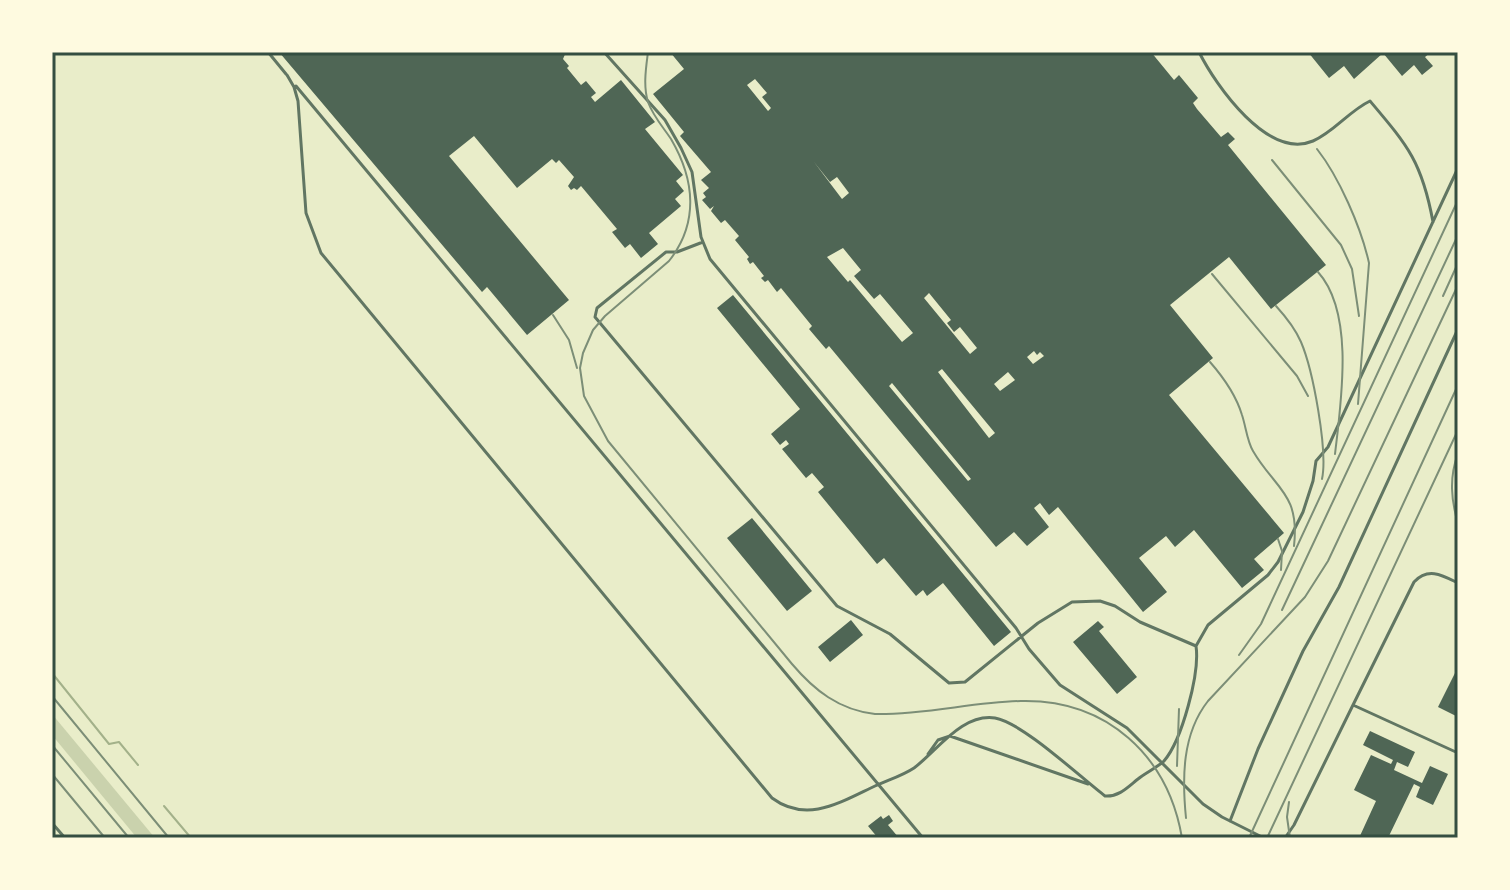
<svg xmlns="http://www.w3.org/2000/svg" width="1510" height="890" viewBox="0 0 1510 890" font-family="Inter,sans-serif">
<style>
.green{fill:#cad2ad}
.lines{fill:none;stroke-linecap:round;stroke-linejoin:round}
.stream{stroke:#a3b18a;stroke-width:2}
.building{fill:#4f6655;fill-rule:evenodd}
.minor{stroke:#617663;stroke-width:3}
.rail{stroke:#7c8e77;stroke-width:2}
.neatline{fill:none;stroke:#344e41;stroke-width:3}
</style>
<rect width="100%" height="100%" fill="#e9edc9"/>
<path class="green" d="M52,714L155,838H137L52,735Z"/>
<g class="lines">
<path class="stream" d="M52,673L109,744L119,742L138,765
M164,806L191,838"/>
</g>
<path class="building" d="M279,52H566L563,59L569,66L567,68L581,85L586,81L596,93L591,97L595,102L621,80L655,122L645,129L683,175L676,181L684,191L675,199L681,206L649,233L658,244L641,258L630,244L625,248L612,232L617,229L581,186L577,190L574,188L571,190L568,186L574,177L559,160L556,163L552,159L517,188L474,136L449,156L569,300L527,335L487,287L482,292Z
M670,52H1151L1174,80L1179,75L1198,98L1193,103L1197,109L1221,137L1228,132L1235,139L1228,145L1326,265L1271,309L1229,257L1170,305L1213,358L1169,395L1284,533L1254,559L1264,570L1242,588L1194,530L1175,547L1166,536L1139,558L1167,592L1143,612L1058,507L1049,515L1040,503L1034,508L1049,527L1027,546L1014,532L996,547L829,346L826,349L809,329L812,326L781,288L777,292L768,280L765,282L761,278L764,276L753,262L750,264L747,259L749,257L735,240L739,236L725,220L721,223L711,211L714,206L710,209L702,200L706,197L703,193L709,188L701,180L711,172L680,136L684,132L653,94L684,69ZM755,79L767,93L762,97L771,108L768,111L747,85ZM814,162L830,182L837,177L849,193L842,199ZM843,248L861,270L854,276L874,299L880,294L913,333L902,342L850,280L848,282L827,257ZM929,293L951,320L947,323L954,332L960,327L977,348L970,354L924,298ZM1034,351L1037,355L1040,352L1044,356L1033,364L1027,357ZM942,369L995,433L989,438L938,372ZM1008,372L1015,380L1000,391L994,384ZM892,383L971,479L968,481L889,386Z
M1308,52H1431L1425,57L1433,66L1422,75L1414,65L1402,76L1383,53L1354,79L1344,66L1329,78Z
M733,295L1011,632L994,646L943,583L927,596L923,590L916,596L884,558L877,564L818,492L824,487L812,473L806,478L782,449L789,444L786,440L780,445L771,434L800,409L717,308Z
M752,518L812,591L787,611L727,538Z
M851,620L863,635L830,662L818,647Z
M1098,621L1104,627L1099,631L1137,677L1117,694L1073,642Z
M1458,667V717L1438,707Z
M1370,731L1415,752L1408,767L1397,762L1394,770L1422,783L1430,766L1448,774L1433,805L1416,797L1420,787L1414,784L1388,838H1359L1376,801L1354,790L1371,755L1391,764L1393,760L1363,745Z
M889,815L893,821L888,825L899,838H878L868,826L881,816L883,819Z"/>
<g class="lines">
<path class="minor" d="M268,52L286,74
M604,52L665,120L681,148L692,172L701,237L710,259L1016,628L1029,649L1060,685L1127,728L1203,804L1222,817L1264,838
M1199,52C1216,86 1268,160 1313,141C1334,132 1349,111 1370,101C1408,146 1422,162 1433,222
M287,75L294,87L298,101L306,213L321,253L772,798C807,824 841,802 875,786C888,780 902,776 914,768C937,751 962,713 995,718C1023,723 1080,777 1105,796C1119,797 1128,787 1138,779C1145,773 1158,767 1164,761C1182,740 1200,673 1196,646L1140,622L1115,606L1100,601L1072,602L1038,623L965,682L949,683L890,634L837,606L595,317L597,308L666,252H677L703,242
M296,86L923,838
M1196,646L1208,625L1268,575L1278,562L1303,512L1313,481L1316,461L1328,447L1458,168
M1353,705L1414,582C1428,567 1442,575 1458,583
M928,754L938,740L950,736L1088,784
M1230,821L1258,749L1303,651L1339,587L1458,329
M52,823L65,838
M1285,838L1294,825L1353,705L1458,753"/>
<path class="rail" d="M648,52C646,68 643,86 648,102C653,116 663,127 671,139C695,180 699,223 669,261L605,316L593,330L583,353L580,368L584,396L608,441L792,664C814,690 839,710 875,714C924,715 973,702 1021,701C1107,699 1168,756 1182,838
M1317,149C1339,177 1361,227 1369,263L1358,404
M1272,160L1341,245L1352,269L1359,316
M1318,272C1355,313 1341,402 1335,454
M1212,274L1297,376L1308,396
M1443,296L1458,263
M1276,306C1286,317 1295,328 1301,342C1313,370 1328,451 1322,479
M553,315L569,340L577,368
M1210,362C1224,378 1236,395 1242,415C1246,427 1247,441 1253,451C1275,489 1300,493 1294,546
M1458,453C1449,478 1451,499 1458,524
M1278,539L1282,551L1281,570
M1282,610L1458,235
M1239,655L1261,624L1458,200
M52,696L169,838
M52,745L129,838
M1177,766L1179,709
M52,774L105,838
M1289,802L1287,817L1290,838
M1186,818C1182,778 1182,734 1208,701L1305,597L1328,561L1458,285
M1249,838L1458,385
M1267,838L1458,430"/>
</g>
<rect width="1510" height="890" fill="none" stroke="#fefae0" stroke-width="108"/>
<rect x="54" y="54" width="1402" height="782" class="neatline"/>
</svg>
